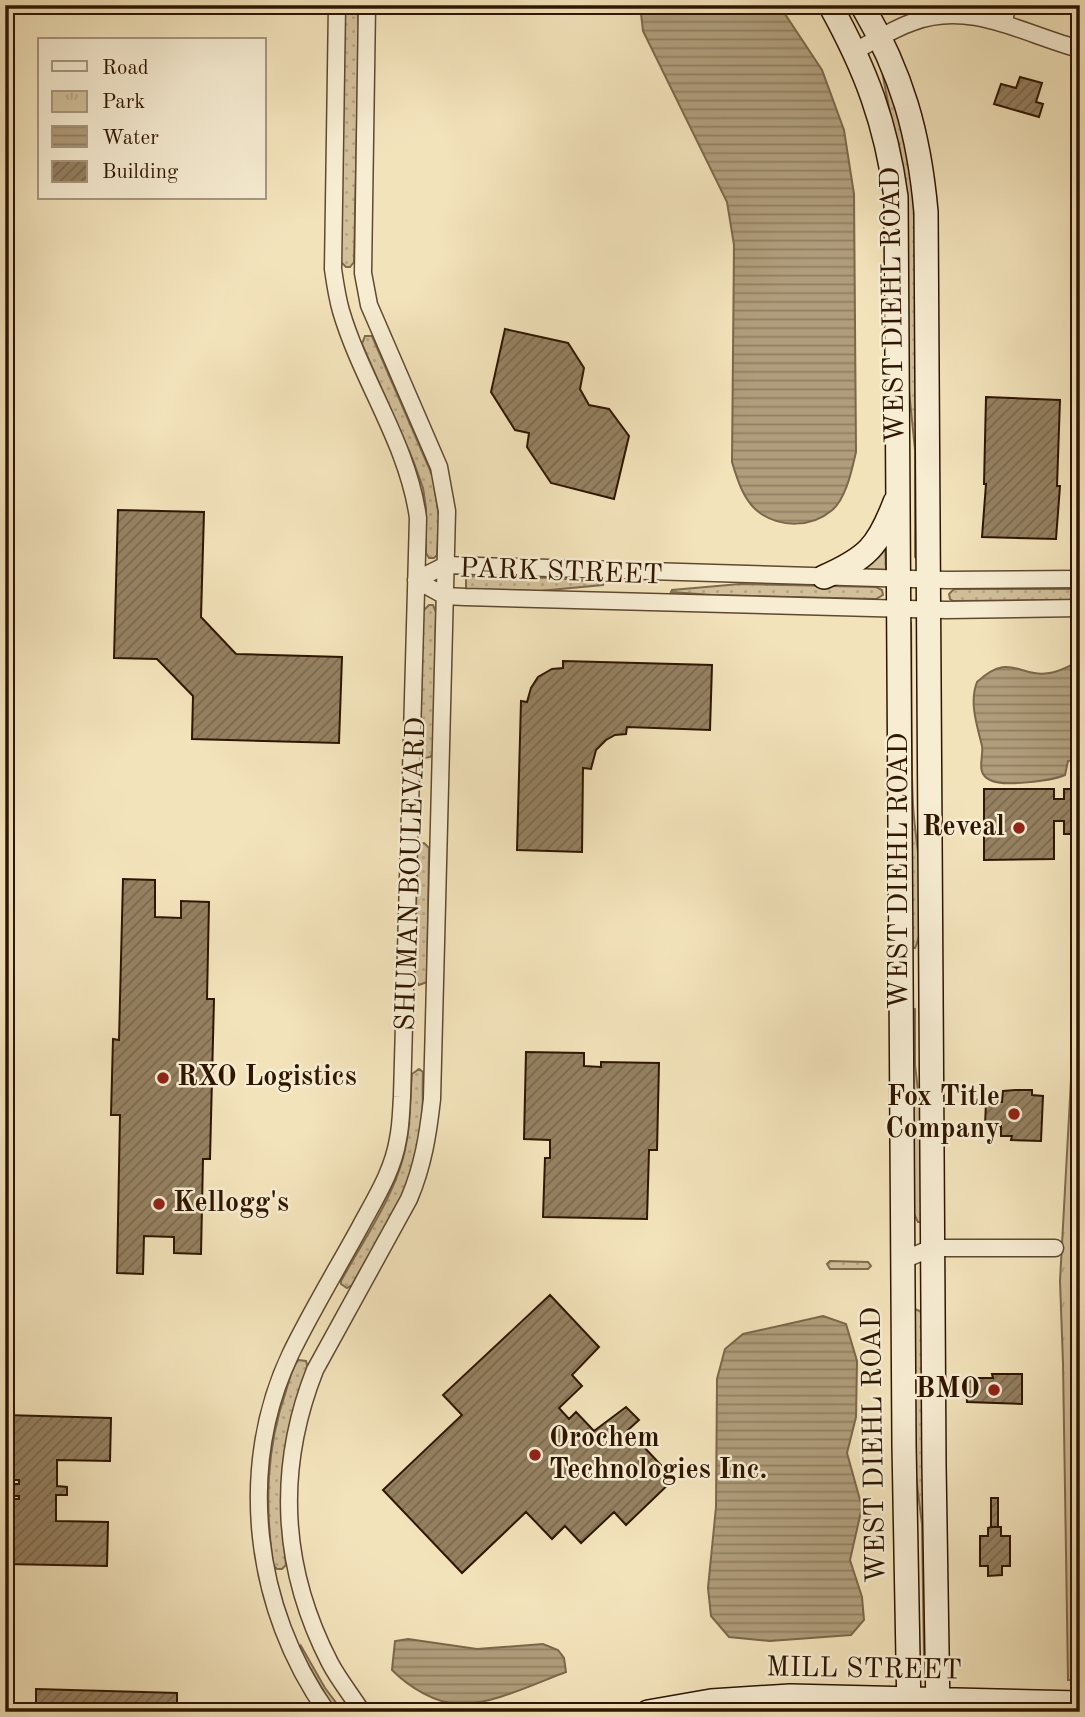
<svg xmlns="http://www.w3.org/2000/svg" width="1085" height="1717" viewBox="0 0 1085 1717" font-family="'Old Standard TT',serif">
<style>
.grass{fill:url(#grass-dots);stroke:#806b4e;stroke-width:2}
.park{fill:url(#park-tufts);stroke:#806b4e;stroke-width:2}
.water{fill:url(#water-rules);stroke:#7c674a;stroke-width:2}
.building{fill:url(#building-hatch);stroke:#2f1600;stroke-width:2}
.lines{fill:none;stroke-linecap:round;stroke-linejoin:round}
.street-casing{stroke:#60492f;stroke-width:19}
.secondary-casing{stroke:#2f1600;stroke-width:26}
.street{stroke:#f7edd3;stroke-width:16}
.secondary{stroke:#f7edd3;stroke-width:23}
.poi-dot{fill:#8f2418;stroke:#f7edd3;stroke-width:2.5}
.labels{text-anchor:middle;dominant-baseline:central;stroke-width:5;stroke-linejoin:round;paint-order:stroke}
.street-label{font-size:28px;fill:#2f1600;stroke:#f7edd3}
.poi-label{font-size:28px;font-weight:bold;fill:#2f1600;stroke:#f7edd3;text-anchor:end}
</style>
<defs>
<pattern id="grass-dots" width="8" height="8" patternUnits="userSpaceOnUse" patternTransform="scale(1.75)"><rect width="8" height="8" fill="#d2c09b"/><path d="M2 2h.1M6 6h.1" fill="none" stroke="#b5a484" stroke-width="1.8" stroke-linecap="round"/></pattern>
<pattern id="park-tufts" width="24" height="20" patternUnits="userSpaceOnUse" patternTransform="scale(1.75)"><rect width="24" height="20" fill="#d2c09b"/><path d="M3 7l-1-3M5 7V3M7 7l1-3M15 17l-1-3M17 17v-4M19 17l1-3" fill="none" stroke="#b5a484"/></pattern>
<pattern id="water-rules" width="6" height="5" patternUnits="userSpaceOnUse" patternTransform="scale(1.75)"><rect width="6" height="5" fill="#b09d7b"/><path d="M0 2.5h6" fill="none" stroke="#907f62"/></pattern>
<pattern id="building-hatch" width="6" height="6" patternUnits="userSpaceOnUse" patternTransform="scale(1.75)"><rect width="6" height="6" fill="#958161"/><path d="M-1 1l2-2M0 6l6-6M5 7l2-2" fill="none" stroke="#7a694e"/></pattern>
</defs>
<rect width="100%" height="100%" fill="#f3e3bb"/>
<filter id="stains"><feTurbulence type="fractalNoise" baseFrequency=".00286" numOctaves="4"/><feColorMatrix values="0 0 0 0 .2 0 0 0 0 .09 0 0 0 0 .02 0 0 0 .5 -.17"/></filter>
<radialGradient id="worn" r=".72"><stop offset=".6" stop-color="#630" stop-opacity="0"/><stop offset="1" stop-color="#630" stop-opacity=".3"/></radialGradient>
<path class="grass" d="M345,5H357L359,30L354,262L350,267H346L341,262L340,238Z
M881,66L905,132L917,203L918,561L915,557V450L908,381L898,155Z
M365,336H372L433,477L439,517L437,555L434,558H429L426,553V508L423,488L413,460L362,344Z
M885,542L886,570L860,569Z
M466,576L554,578L604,582L603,585L539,591L466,589Z
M740,584L876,587L882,590L883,595L876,599L712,595L671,592L672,590Z
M954,589H1080V600L953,601L950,599L949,594Z
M429,605H433L436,612L433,754L430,757L424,758L420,751L423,611Z
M908,623H911C912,684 910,745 913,805C915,844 931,914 915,948L910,947Z
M424,843L429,848L427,982L419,985L415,979L417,847L419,844Z
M910,1008L915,1009V1065L923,1132L922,1222H918L914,1214Z
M419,1069L423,1072C422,1094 424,1117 421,1138C412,1191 377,1239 352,1285L347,1288L341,1284V1281C365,1237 400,1189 407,1139C411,1117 410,1095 412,1074Z
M830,1261L868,1262L871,1266L868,1269H830L827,1264Z
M915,1309L924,1313L928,1660L924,1659L922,1524L912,1445L911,1313Z
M298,1360L306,1361L308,1368C280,1436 278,1493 286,1565L282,1569H277L273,1565C265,1505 266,1448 286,1391C289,1380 292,1369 298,1360Z
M301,1646L325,1688L343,1712H336L300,1651Z"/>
<path class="park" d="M1080,915V1680H1068L1063,1363L1060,1281Z"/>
<path class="water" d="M640,5H779L822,70L844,130L854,194L856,452C852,469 846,500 831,511C812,527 781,528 760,513C744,502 737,479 732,462L734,245L727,202L643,31Z
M1080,662V759L1068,761L1065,775C1051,781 1003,787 990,780C975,773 984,757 982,746C977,725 969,702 977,682C1010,651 1019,678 1049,673C1060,672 1069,665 1080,662Z
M823,1316L846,1324L857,1361L856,1417L847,1453L862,1507L850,1560L862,1597L864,1620L851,1635L770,1641L729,1637L711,1616L708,1588L716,1507L717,1379L725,1349L743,1334Z
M408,1639L477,1649L543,1644L558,1650L564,1658L566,1672C536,1683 491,1705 460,1704C436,1704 409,1687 392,1670L395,1641Z"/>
<path class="building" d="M1020,77L1042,83L1036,102L1043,104L1039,117L994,104L1001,84L1016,88Z
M1074,102H1080V134H1074Z
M505,329L568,343L584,368L580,389L589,405L609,409L629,436L614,499L551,483L527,447L529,433L515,430L491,392Z
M986,397L1060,400L1057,486H1060L1056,539L982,537L986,484H984Z
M118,510L204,512L201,617L236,654L342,657L339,743L192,739L193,696L157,659L114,658Z
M563,661L712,665L710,730L627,727L626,734L615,735L606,740L596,750L591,769L583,768L582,852L517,850L521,701L527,702L531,688L538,677L552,669L563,668Z
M984,789H1054V799H1064V789H1080V834H1064V821H1054V859L984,860Z
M123,879L155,880V917L181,918V901L209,902L207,999H214L210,1159H203L201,1254L174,1253V1237L144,1236L143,1274L117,1273L120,1115H111L113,1039L119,1040Z
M526,1052L584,1053V1066L601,1067V1062L659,1063L657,1150H649L647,1219L543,1217L545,1158H550V1140L524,1139Z
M1015,1090H1032V1095L1043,1096L1041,1141L1011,1140L1012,1136H1001V1126H985L986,1102H1002L1003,1091Z
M550,1295L599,1347L572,1375L582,1386L559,1408L569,1419L576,1412L594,1431L626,1407L639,1420L628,1430L674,1479L626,1525L614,1512L581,1543L565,1526L552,1539L526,1512L462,1573L383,1490L462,1415L443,1395Z
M992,1374H1022V1404L967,1402L966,1378H993Z
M5,1415L111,1418L110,1461L57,1460V1486L67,1487V1495H56V1521L108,1522L107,1566L5,1564V1520H12L13,1499H19V1496H8V1484H19V1480H13L14,1459H5Z
M991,1498H998V1527H991Z
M991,1527H1001V1536H1010V1566H1002V1575L988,1576V1566H980V1536H988V1528Z
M36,1689L177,1693V1712H36Z"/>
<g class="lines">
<g class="street-casing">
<path id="street" d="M1004,23L1007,5
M855,51C874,41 893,29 913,22C971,0 1025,35 1080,49
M416,580L445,596L465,597L946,610L1080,608
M416,580L446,565L946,580L1080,579
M903,1260L932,1248H1055
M327,1712C254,1609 236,1468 291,1353C312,1310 337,1269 360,1227C375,1199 393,1171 398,1139C401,1125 401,1111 402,1097L418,518C408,444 362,382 341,311C337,297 335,283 333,269L337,5
M362,1712C352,1696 339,1680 330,1663C281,1568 276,1469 315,1370L409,1199C423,1166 428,1135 432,1099L447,511L439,467L369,305L363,273L367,5"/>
</g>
<g class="secondary-casing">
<path id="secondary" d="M830,5C866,70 886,123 896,197L904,1445L909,1712
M862,5C902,74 919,133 926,212L934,1465L938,1712
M824,577C867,558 878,547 895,502
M648,1712L711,1701L790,1696L1080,1703"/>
</g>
<use href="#street" class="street"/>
<use href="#secondary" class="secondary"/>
</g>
<g class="poi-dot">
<circle cx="1019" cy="828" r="7"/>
<circle cx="163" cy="1078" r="7"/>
<circle cx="1014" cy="1114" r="7"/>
<circle cx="159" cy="1204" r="7"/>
<circle cx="994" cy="1390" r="7"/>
<circle cx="535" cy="1455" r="7"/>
</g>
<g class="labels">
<g class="street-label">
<text transform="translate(894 305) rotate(-91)">WEST DIEHL ROAD</text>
<text transform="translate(561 573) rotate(2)">PARK STREET</text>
<text transform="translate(900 871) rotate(-90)">WEST DIEHL ROAD</text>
<text transform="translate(412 874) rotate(-88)">SHUMAN BOULEVARD</text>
<text transform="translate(875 1445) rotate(-91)">WEST DIEHL ROAD</text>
<text transform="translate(864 1670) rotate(1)">MILL STREET</text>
</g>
<g class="poi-label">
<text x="1005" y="828">Reveal</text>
<text x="177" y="1078" text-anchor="start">RXO Logistics</text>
<text x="1000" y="1098">Fox Title<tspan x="1000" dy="32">Company</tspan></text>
<text x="173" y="1204" text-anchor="start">Kellogg's</text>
<text x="980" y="1390">BMO</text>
<text x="549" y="1439" text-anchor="start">Orochem<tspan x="549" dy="32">Technologies Inc.</tspan></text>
</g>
</g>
<rect width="1085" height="1717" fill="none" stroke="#f3e3bb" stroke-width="28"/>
<rect x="7" y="7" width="1071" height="1703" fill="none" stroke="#2f1600" stroke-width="3.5"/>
<rect x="14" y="14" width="1057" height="1689" fill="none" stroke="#2f1600" stroke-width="2"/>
<rect x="38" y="38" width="228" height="161" fill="#f7edd3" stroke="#a7977f" stroke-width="2"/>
<rect x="52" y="61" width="35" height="10" fill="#f7edd3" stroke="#a7977f" stroke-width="2"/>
<text x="102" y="74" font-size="21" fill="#2f1600">Road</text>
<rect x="52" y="91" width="35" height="21" fill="url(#park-tufts)" stroke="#a7977f" stroke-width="2"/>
<text x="102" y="108" font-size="21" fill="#2f1600">Park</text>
<rect x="52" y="126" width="35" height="21" fill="url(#water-rules)" stroke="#a7977f" stroke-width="2"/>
<text x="102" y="144" font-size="21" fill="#2f1600">Water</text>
<rect x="52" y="161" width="35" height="21" fill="url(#building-hatch)" stroke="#a7977f" stroke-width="2"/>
<text x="102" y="178" font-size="21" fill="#2f1600">Building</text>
<rect width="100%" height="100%" filter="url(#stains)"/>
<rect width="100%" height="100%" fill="url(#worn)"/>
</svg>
